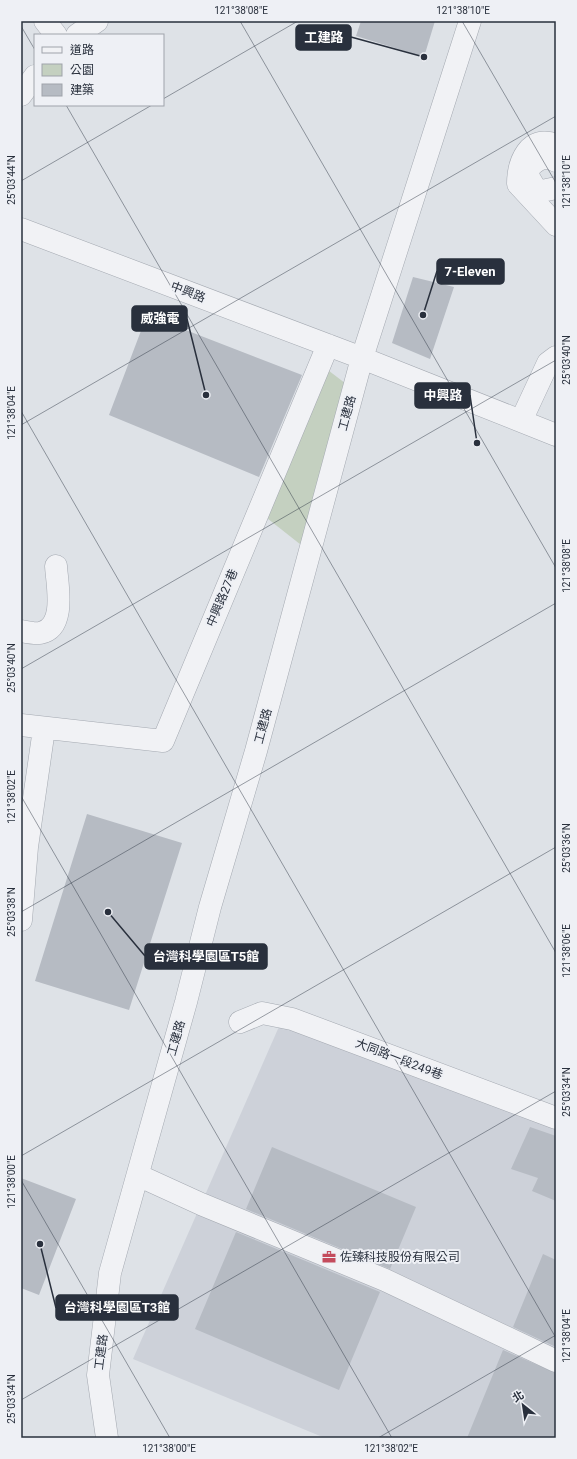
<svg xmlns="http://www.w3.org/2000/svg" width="577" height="1459" viewBox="0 0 577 1459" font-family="Roboto,'Noto Sans TC',sans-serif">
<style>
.built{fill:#cdd1d9}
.green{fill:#c4d0c0}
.building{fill:#b6bbc3}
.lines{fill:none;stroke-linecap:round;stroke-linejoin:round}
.minor-casing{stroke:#a4a9b1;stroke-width:23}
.minor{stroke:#f1f2f5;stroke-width:22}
.ticks{fill:none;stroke:#29303d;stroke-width:1;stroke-opacity:0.45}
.labels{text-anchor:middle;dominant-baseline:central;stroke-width:4;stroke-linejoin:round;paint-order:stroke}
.street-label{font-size:12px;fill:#29303d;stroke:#eef0f5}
.poi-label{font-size:12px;fill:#29303d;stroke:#eef0f5;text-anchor:start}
.leader{fill:none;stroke:#29303d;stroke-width:1.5}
.callout-dot{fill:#29303d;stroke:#eef0f5;stroke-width:1.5}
.callout{fill:#29303d;stroke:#29303d;stroke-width:1.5}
.callout-label{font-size:13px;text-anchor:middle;font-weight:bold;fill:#fff}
.neatline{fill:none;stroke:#29303d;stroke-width:1.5}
.ticks-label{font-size:10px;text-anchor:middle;fill:#29303d}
</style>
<rect width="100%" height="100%" fill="#dee2e7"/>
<path class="built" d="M281,1022L556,1126V1438H325L133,1359Z"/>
<path class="green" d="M320,364L354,390L310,552L258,511Z"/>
<path class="building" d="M361,21H435L424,57L356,36Z
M413,277L454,287L430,359L392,343Z
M147,315L302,375L259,477L109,415Z
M87,814L182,843L129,1010L35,981Z
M530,1127L556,1136V1201L532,1191L538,1178L511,1169Z
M272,1147L416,1207L390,1269L246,1209Z
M21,1178L76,1199L39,1295L21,1288Z
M236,1232L380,1292L339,1390L195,1329Z
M543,1254L556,1260V1347L513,1327Z
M503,1350L556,1373V1438H467Z"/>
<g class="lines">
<g class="minor-casing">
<path id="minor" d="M45,21L56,35
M77,35L97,21
M21,95L35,76
M556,145C529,134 518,162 518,184L556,225
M556,161C545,155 537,159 529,168L528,176L535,188L542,191L556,188
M21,229L362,358L556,435
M521,421L548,363L556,357
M21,631C26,632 35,634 40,633C67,628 57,584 56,566
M21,725L163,741L328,345
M21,920L27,847L44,729
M240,1022L262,1013L292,1019L556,1118
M144,1178L201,1204L385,1280L556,1361
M107,1438L98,1375L110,1273L186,1002L210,907L256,751L362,358L470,21"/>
</g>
<use href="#minor" class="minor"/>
</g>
<path class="ticks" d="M240,21L556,568M462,21L556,183M21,26L35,50M163,99L298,21M66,105L556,953M21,181L152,105M21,411L556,1338M21,425L556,116M21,669L556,360M21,796L392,1438M21,912L556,603M21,1156L556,847M21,1180L170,1438M21,1400L556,1091M378,1438L556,1335"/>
<defs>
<g id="office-bare" transform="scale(1.08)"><path d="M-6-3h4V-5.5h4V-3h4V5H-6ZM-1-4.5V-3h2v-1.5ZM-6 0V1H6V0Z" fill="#c44b5c" stroke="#eef0f5" stroke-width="2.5" paint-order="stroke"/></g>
</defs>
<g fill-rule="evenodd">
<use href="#office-bare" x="329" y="1257"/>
</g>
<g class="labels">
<g class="street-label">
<text transform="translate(188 292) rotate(21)">中興路</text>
<text transform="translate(347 413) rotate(-75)">工建路</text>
<text transform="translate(222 598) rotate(-67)">中興路27巷</text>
<text transform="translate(263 726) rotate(-75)">工建路</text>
<text transform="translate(176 1038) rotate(-74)">工建路</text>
<text transform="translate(399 1059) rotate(21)">大同路一段249巷</text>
<text transform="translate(101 1352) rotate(-83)">工建路</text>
</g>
<g class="poi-label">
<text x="340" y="1257">佐臻科技股份有限公司</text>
</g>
</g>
<path class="leader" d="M424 57L351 37M423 315L437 271M206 395L187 319M477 443L470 395M108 912L145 956M40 1244L56 1308"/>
<g class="callout-dot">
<circle cx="424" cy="57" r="4"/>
<circle cx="423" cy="315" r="4"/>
<circle cx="206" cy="395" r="4"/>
<circle cx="477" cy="443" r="4"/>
<circle cx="108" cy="912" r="4"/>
<circle cx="40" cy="1244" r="4"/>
</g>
<g class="callout">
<rect x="296" y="25" width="55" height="25" rx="4"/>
<rect x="437" y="259" width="67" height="25" rx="4"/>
<rect x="132" y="306" width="55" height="25" rx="4"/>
<rect x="415" y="383" width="55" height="25" rx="4"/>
<rect x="145" y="944" width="122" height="25" rx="4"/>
<rect x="56" y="1295" width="122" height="25" rx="4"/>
</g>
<g class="callout-label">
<text x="324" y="42">工建路</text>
<text x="470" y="276">7-Eleven</text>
<text x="160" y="323">威強電</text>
<text x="443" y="400">中興路</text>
<text x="206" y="961">台灣科學園區T5館</text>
<text x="117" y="1312">台灣科學園區T3館</text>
</g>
<rect width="577" height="1459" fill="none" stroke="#eef0f5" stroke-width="44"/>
<rect x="34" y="34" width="130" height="72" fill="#eef0f5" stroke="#9fa3ab"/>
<rect x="42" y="47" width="20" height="6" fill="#f1f2f5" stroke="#9fa3ab"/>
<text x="70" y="54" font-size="12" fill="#29303d">道路</text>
<rect x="42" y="64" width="20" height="12" fill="#c4d0c0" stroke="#9fa3ab"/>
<text x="70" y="74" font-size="12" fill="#29303d">公園</text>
<rect x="42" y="84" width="20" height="12" fill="#b6bbc3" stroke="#9fa3ab"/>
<text x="70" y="94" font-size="12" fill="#29303d">建築</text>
<g transform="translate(523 1405) rotate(330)" stroke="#eef0f5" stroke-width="3" paint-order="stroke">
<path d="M0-3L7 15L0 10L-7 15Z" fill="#29303d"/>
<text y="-6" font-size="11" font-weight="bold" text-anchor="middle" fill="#29303d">北</text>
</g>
<rect x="22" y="22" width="533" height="1415" class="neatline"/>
<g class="ticks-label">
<text x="241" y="14">121°38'08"E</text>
<text x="463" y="14">121°38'10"E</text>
<text transform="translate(11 180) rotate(-90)" y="4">25°03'44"N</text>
<text transform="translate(566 182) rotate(-90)" y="4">121°38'10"E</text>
<text transform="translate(566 360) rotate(-90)" y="4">25°03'40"N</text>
<text transform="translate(11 413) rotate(-90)" y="4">121°38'04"E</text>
<text transform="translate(566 566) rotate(-90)" y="4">121°38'08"E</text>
<text transform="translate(11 668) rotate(-90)" y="4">25°03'40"N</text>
<text transform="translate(11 797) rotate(-90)" y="4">121°38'02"E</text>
<text transform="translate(566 848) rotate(-90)" y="4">25°03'36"N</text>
<text transform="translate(11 912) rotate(-90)" y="4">25°03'38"N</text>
<text transform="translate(566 951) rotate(-90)" y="4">121°38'06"E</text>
<text transform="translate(566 1092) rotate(-90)" y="4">25°03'34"N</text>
<text transform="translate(11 1182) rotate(-90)" y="4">121°38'00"E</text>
<text transform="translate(566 1336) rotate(-90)" y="4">121°38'04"E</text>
<text transform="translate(11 1399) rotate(-90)" y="4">25°03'34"N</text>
<text x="169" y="1452">121°38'00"E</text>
<text x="391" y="1452">121°38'02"E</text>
</g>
</svg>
